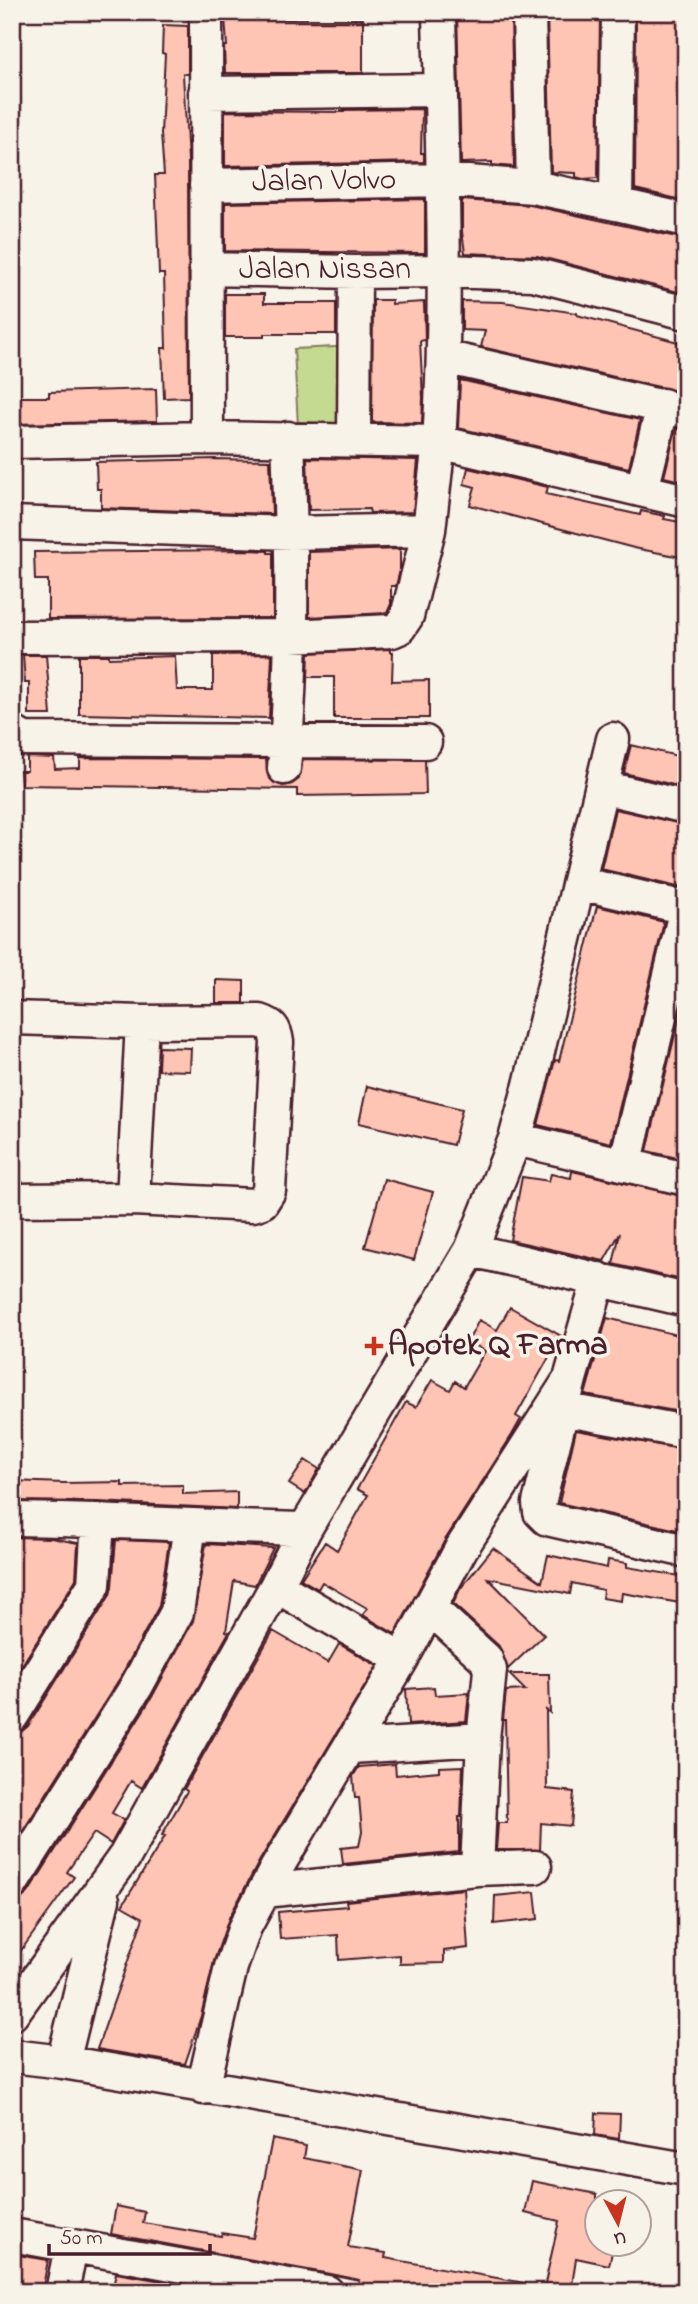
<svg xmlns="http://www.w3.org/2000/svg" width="698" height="2304" viewBox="0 0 698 2304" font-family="'Indie Flower',sans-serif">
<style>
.green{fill:#c3da90;stroke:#867c5e;stroke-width:2}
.building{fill:#fec4b4;stroke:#4a1f2b;stroke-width:2}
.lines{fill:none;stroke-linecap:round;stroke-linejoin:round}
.minor-casing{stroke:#4a1f2b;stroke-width:37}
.minor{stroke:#f7f3e8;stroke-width:32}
.poi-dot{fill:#c8321e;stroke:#f7f3e8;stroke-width:2.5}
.labels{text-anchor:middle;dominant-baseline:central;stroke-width:7;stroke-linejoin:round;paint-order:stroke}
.street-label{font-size:32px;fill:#4a1f2b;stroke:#f7f3e8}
.poi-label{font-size:32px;font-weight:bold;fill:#4a1f2b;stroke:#f7f3e8;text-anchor:start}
</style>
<rect width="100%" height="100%" fill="#f7f3e8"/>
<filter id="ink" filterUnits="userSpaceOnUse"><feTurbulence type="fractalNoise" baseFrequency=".0143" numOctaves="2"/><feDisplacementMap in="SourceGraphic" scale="14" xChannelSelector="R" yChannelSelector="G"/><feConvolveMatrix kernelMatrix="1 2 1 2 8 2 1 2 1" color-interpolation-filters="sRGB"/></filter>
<g filter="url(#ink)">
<path class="green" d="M356,346L359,425L298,427L294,349Z"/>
<path class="building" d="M457,12H511L514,167L492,165V162L461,163Z
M547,12H600L598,178L583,179L576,177V173L551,172Z
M636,12H686V201L635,189Z
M267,15V19H363V73H225L224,46H227L225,17Z
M163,25L188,26V74H183L188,160L189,397L164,398L162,348H166L164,274H159L155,175H164L161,134L165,54L162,53Z
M422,109L421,153H424V162L225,166V111L344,112V110Z
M425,199V253L225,251V203Z
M462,200L530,205L686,239V294L537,256L465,253L462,232Z
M225,294H264V303H336V334H264V337H225Z
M373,300H392V304L424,302L425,340L420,341L423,398L422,423L372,422Z
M462,301L503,302L577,313V315L678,342V343L686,345V393L481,347L485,331L462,330Z
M460,380L640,420L629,468L458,428Z
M156,389L157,421L12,424V397H49V392Z
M676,429L686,430V482L664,477Z
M307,458L418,460L413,512L370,513L369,509L309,510Z
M215,459L270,460L272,514L101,508V489H97L96,462Z
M468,468L548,487L546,494L640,515L641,511L665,516L664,519L686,523V558L634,548L470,505L475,487L464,484Z
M400,549V570L396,586H391V604L387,613L309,617V552Z
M249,550L268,551V553H273V618L48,619V580H35L34,552Z
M390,649V652H393L392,681L429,680V718H334V677H308L309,653Z
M272,654L269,718L79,714V655H109V658L175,656L177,690H213V655Z
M23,655H46L51,715H29V683H25Z
M631,745L686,758V788L624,773Z
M27,757L54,758L55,769L80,768V758L266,759L268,776L274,783L283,786L292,784L299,779L303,759L425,760L426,794L297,796V789L21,785L20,771H27Z
M615,809L686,825V889L601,869Z
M597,906L664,922L611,1143L538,1125L555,1060L559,1061Z
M216,980L244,981V1003H216Z
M686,989V1160L647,1151Z
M159,1047L191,1048L190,1071L158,1070Z
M367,1086L462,1109L453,1145L359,1123Z
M572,1171L686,1197V1281L613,1264L620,1233L604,1261L510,1240L522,1177L549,1181L551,1174L571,1178Z
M384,1179L433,1192L414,1260L365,1247Z
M510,1307L561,1336L516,1416L521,1419L512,1435L445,1540L395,1634L363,1615L367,1608L322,1582L318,1589L301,1579L325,1542L337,1550L368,1495L357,1489L406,1402L416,1407L432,1380L450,1390L455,1381L464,1387L485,1351L468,1341L479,1320L497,1330Z
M607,1318L686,1337V1413L585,1395Z
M576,1430L686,1450V1532L559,1503Z
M305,1460L319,1469L305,1494L289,1484Z
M12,1481L64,1483L122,1482V1486L183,1485V1494L237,1492V1509L98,1502L12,1501Z
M12,1537L51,1538L78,1543L76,1579L12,1681Z
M116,1540L169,1542L159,1606L120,1678L12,1848V1734L21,1732L28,1726L110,1595L112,1586Z
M206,1544L273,1548L255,1585L234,1581L226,1631L229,1632L142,1788L131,1781L112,1813L124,1820L111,1844L94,1833L67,1872L74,1877L12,1963V1901L21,1899L28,1893L152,1697L193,1621Z
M493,1548L542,1582L548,1555L607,1568L608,1560L627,1563V1567L686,1577V1604L622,1593L621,1601L602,1598L603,1590L572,1583L570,1594L488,1578L544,1635L508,1669L499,1646L453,1604L460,1589Z
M273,1631L328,1663L339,1644L377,1666L260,1860L229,1918L214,1961L201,2016L185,2064L97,2049L143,1918L122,1906L165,1836L162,1835L187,1791L184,1789Z
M509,1674H549L550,1713L546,1710L547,1789L574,1792L571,1826L541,1823L540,1850H496L498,1823H507L505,1720H503L506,1691L525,1690Z
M434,1687L435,1695L469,1693L466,1721L408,1725L406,1689Z
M395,1764L396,1775L439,1771V1767L463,1766L461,1817H459V1852L343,1864L341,1848L359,1846L362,1832L359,1798H355L353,1776L359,1767Z
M464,1889L468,1948L444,1951V1963L400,1964V1955L339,1960L338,1935L280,1939L278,1912L347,1906L346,1901Z
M535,1892L538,1919L494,1924L495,1896Z
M596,2113L620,2114L619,2139L595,2135Z
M272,2139L306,2146L304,2158L363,2170L348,2247L386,2253L385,2258L525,2283L524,2292H403L358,2284L359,2280L330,2274L111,2234L116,2206L145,2212L143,2223L221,2236L222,2233L253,2238Z
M532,2181L597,2194V2244H614L609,2265L576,2258L571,2292H543L559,2221L525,2213Z
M12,2254L48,2260L42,2292L12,2286Z
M116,2273L162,2281L159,2292H112Z"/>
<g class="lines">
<g class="minor-casing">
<path id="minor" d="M206,12L207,438L439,442L429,530
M439,12C442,156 448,299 439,442L686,501
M618,12L616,204L686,220
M205,93L441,90
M206,185L442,180L533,187L529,12
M533,187L616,204
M206,269L355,272L445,271L533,274L686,313
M444,357L686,412
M354,440L355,272
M12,442L207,438
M642,490L663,405
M12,523L291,533L429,530L407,616L399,628L392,631L290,636L12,637
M12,732L24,739L425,742
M284,768C294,659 292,548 288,438
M602,787L686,807
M579,883L686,908
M12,1018L142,1022L260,1021C272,1025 275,1028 277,1042L269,1191L262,1202L253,1205L133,1199L12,1200
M515,1139L686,1179
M625,1165L686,908
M133,1199L142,1022
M471,1250L686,1300
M599,1279L570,1379L539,1503L540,1512L547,1519L686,1551
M562,1409L686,1432
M12,1519C110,1520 208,1527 305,1529
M276,1586L402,1659
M429,1607L486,1659L490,1670L483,1739L477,1869L535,1867
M12,1716L94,1585L98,1520
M350,1747L483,1739
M12,1883L136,1687L177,1612L190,1526
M264,1891L477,1869
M12,2014L125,1856L276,1586L305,1529L471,1250L515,1139L530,1085L613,739
M12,2056L63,2062L686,2169
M63,2062L103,1900
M203,2088L231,1967L245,1927L276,1869L402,1659L461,1549L570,1379
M12,2235L327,2292
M62,2292L71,2247"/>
</g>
<use href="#minor" class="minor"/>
</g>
</g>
<path class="poi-dot" d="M370.5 1335.5h7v7h7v7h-7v7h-7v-7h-7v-7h7z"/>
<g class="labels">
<g class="street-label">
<text transform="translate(324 182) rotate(-1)">Jalan Volvo</text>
<text x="325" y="270">Jalan Nissan</text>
</g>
<g class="poi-label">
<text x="388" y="1346">Apotek Q Farma</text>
</g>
</g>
<rect width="698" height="2304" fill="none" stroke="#f7f3e8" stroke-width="42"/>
<rect x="21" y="21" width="656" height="2262" fill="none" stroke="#4a1f2b" stroke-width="2.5" filter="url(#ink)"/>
<g transform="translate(618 2223) rotate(173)"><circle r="33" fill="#f7f3e8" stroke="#b29e9c" stroke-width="2"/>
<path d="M0-5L12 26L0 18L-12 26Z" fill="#c8321e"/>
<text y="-10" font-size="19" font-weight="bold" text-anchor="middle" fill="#4a1f2b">U</text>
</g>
<path d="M49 2244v10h161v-10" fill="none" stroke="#4a1f2b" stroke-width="3.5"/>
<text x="60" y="2244" font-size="21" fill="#4a1f2b" stroke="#f7f3e8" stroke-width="5" paint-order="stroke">50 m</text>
</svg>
